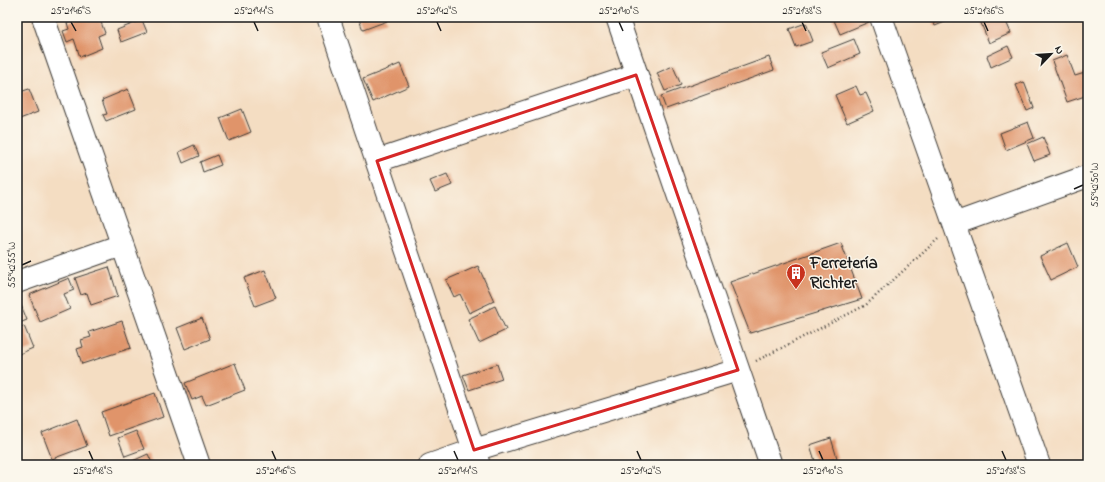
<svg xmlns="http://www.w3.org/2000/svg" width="1105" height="482" viewBox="0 0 1105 482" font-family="'Indie Flower',sans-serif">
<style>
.building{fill:#e0946a}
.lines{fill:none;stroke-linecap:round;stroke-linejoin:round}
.minor-casing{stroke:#3c3935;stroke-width:24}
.path{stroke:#3c3935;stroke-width:2.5;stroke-dasharray:1 3;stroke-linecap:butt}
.minor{stroke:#fff;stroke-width:22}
.marked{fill:none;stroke:#d62828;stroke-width:3;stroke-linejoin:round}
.ticks{fill:none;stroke:#1c1c1c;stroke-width:1.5}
.labels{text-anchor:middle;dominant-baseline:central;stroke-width:3;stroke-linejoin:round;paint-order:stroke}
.poi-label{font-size:17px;font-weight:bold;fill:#1c1c1c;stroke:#fbf7ec;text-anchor:start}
.neatline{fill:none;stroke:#1c1c1c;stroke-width:1.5}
.ticks-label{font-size:10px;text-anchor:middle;fill:#1c1c1c}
</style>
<rect width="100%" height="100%" fill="#fbf7ec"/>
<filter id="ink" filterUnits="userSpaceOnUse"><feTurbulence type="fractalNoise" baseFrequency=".025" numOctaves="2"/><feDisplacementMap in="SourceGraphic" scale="8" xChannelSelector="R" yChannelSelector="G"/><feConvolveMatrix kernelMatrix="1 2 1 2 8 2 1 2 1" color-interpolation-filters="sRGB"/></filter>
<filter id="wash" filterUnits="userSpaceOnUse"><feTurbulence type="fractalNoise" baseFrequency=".012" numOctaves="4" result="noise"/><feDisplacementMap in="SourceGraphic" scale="16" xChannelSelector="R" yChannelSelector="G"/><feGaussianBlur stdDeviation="0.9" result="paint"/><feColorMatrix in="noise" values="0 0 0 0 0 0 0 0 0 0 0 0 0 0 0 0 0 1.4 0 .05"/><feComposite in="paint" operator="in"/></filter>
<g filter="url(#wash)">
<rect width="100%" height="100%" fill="#f4ddc2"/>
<g id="blocks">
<path class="building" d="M83,17H99L105,33L98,36L102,48L80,57L74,39L67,42L63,31L69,29L67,23Z
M358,17H385L387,21L363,30Z
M836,17H866L869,22L840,34L833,18Z
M931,17H957L935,26Z
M996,17H1004L1011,33L989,43L981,23Z
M142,20L147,32L121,42L117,30Z
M806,23L813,41L796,47L789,29Z
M854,39L860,54L828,68L821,52Z
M1008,46L1013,57L991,67L987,56Z
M1067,55L1075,76L1088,72V95L1067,102L1052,61Z
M769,57L774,70L666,109L661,96Z
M400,64L409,86L373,102L363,79Z
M673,66L681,85L665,91L657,73Z
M1024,82L1034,108L1027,111L1016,85Z
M856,86L860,95L866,93L874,111L847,123L835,95Z
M29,89L38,112L17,120V93Z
M128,89L136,109L106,121L103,115L107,114L102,100Z
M242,109L251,132L229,141L220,118Z
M1028,122L1034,138L1006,150L1000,133Z
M1043,137L1050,155L1034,161L1027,144Z
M194,145L199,156L183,163L179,152Z
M217,155L221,165L203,172L200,162Z
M447,174L452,185L435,192L430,181Z
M841,243L862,299L750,333L730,282Z
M1068,243L1078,267L1051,280L1040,256Z
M478,266L494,301L469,313L460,294L454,297L446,280Z
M109,267L118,296L91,305L87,293L81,295L75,278Z
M265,270L276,298L255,306L244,278Z
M69,278L74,290L64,294L70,309L40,322L29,295Z
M17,295L27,320L17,324Z
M495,306L506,330L479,343L468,319Z
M202,318L210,339L185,349L177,328Z
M122,321L131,348L82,364L77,349L83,347L81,340L91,337L89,332Z
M24,326L33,348L17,355V329Z
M235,363L245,390L206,405L202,396L192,400L185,383Z
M497,364L502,379L469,390L463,375Z
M155,393L163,417L109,436L101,412Z
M77,419L87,446L52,459L42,433Z
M136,431L144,449L125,456L118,438Z
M831,438L837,458L816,464L810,445Z
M148,454L153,465H126V464Z"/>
</g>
</g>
<g filter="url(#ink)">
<use href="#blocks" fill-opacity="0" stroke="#3c3935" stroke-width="1"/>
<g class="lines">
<g class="minor-casing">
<path id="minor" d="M43,17L199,465
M328,17L479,465
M617,17L771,465
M881,17L1039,465
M377,161L636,75
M954,224L1088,176
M17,282L122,245
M430,465L474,450L738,370"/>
</g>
<path class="path" d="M756,361L866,305L938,239"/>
<use href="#minor" class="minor"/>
</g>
</g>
<path class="marked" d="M636,75L738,370L474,450L377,161Z"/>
<path class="ticks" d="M71,22L76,31M254,22L258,31M437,22L441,31M619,22L623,31M802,22L806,31M984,22L988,31M1074,189L1083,185M22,265L31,261M89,451L93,460M272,451L276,460M454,451L458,460M637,451L641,460M819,451L823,460M1002,451L1006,460"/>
<defs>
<g id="building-pin" transform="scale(1)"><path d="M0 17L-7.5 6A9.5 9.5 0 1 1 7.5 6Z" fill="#c8321e" stroke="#fbf7ec"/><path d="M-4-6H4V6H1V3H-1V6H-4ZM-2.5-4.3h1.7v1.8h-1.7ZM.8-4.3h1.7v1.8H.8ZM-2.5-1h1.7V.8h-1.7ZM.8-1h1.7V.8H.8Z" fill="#fff"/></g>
</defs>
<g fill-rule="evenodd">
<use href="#building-pin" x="796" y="273"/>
</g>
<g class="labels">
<g class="poi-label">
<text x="810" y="263">Ferretería<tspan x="810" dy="20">Richter</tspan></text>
</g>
</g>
<rect width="1105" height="482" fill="none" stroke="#fbf7ec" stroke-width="44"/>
<g transform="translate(1051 54) rotate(65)" stroke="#fbf7ec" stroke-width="3" paint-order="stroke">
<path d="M0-3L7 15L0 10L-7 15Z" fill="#1c1c1c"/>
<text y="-6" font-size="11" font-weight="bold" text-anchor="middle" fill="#1c1c1c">N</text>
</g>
<rect x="22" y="22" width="1061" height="438" class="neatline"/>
<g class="ticks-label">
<text x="71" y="14">25°21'46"S</text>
<text x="254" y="14">25°21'44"S</text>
<text x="437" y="14">25°21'42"S</text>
<text x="619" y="14">25°21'40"S</text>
<text x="802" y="14">25°21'38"S</text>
<text x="984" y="14">25°21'36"S</text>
<text transform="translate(1094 185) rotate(-90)" y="4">55°42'50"W</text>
<text transform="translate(11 265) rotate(-90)" y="4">55°42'55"W</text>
<text x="93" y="474">25°21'48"S</text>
<text x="276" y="474">25°21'46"S</text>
<text x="458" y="474">25°21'44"S</text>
<text x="641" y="474">25°21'42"S</text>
<text x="823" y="474">25°21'40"S</text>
<text x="1006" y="474">25°21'38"S</text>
</g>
</svg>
